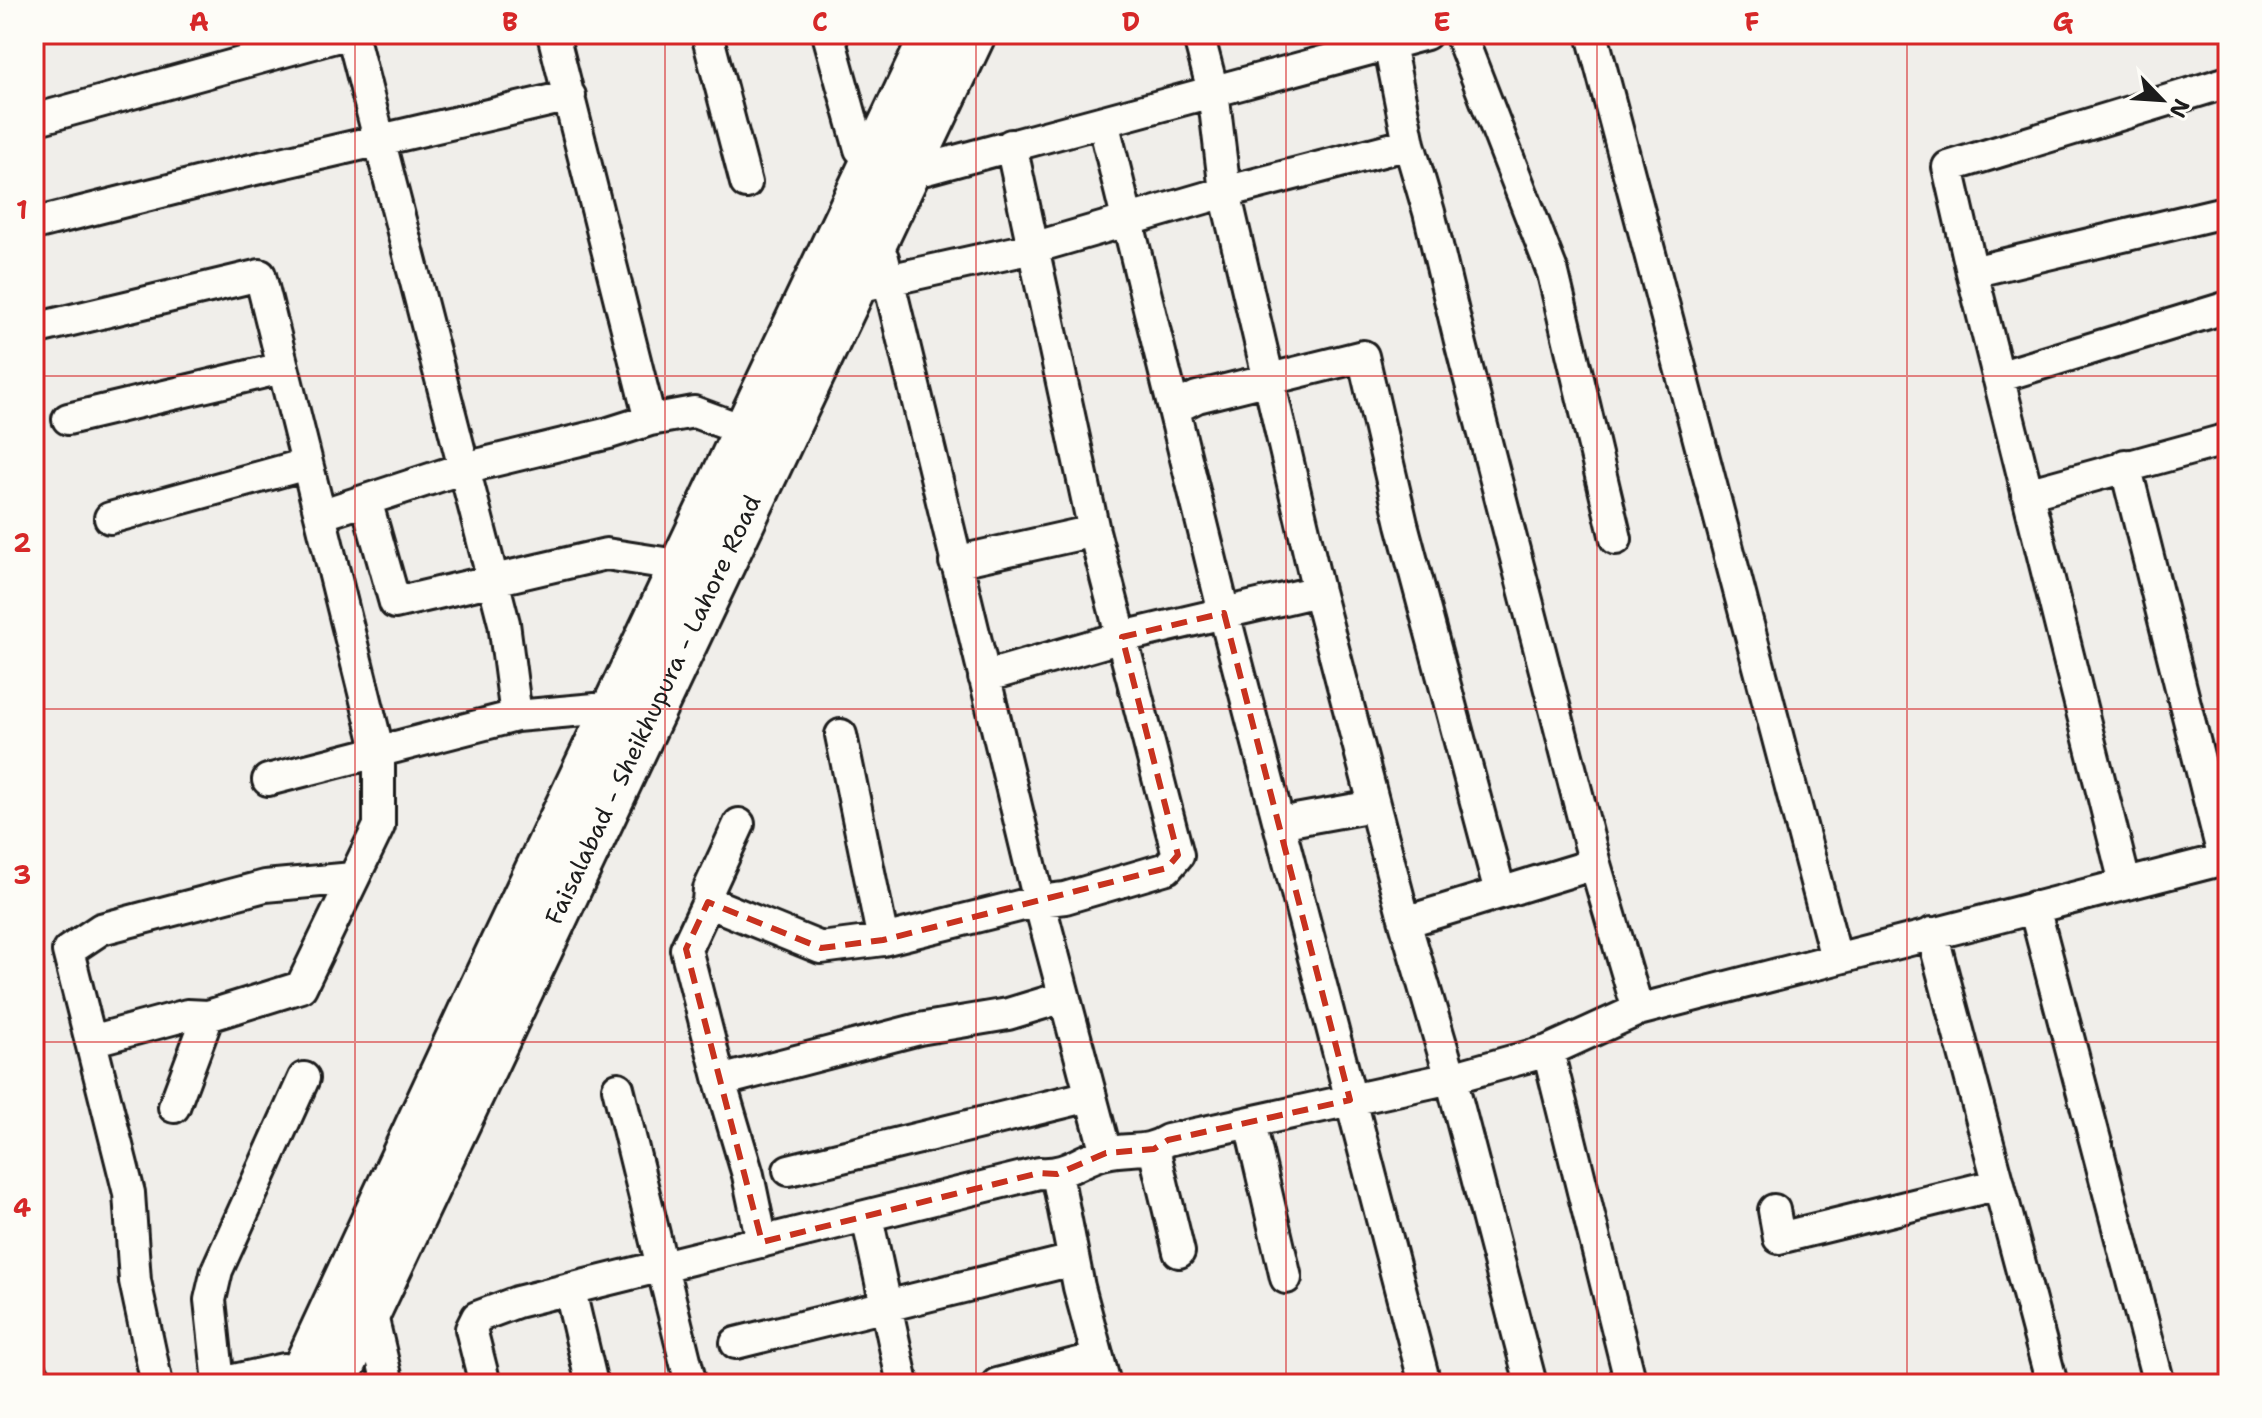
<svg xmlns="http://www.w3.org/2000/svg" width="2262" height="1418" viewBox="0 0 2262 1418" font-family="'Shantell Sans',sans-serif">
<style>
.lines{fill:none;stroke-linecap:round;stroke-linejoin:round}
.minor-casing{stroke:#1c1c1c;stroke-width:36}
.highway-casing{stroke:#1c1c1c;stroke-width:50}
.minor{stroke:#fdfcf7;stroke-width:30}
.highway{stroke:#fdfcf7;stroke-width:44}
.marked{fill:none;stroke:#c8321e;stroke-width:6;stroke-dasharray:16 10;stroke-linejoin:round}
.grid{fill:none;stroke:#d62828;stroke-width:2;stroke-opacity:0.55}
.labels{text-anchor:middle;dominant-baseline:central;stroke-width:8;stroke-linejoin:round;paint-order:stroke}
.street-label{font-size:24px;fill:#1c1c1c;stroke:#fdfcf7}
.neatline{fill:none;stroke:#d62828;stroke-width:3}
.grid-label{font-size:26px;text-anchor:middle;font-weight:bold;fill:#d62828}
</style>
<rect width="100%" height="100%" fill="#f0eeea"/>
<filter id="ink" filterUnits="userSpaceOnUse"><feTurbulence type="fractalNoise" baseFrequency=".0125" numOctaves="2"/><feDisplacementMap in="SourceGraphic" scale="16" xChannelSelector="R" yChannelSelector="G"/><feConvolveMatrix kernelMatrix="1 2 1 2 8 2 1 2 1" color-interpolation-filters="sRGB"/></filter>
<g filter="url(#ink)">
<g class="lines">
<g class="minor-casing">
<path id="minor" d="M352,34L504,623L516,716
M707,34L746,183
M828,34L860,149
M1198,34L1213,91L1225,192L1318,591L1405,922L1451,1078L1531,1384
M1387,34L1409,144L1429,212L1460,341L1595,864L1638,1010
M1460,34L1553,273L1616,539
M1592,34L1836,958
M34,120L346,34
M1103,121L1224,613L1425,1384
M926,169L1426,34
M34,224L221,177L570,96
M883,258L1039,901L1106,1153
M1972,272L2228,211
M870,284L1033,248L1225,192L1409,144
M34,329L260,275L320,515L464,468L609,433L650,420L553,34
M1998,377L2228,307
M1175,408L1197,397L1363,356L1402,524L1500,892
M68,419L282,368
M650,420L694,412L729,425
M2125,465L2224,859
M2027,494L2228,439
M366,500L395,603L606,554L664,563
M110,518L307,464
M955,562L1094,531
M984,677L1122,637L1318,591
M841,735L883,940
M268,780L516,716L595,709
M1279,823L1373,806
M739,824L709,889L708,902L686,949L720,1081L748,1175L762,1242
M2125,883L1972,272L1948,167L2228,82
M708,902L821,948L883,940L1039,901L1065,898L1167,868L1178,855L1094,531L1011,145
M2034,907L2159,1384
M1405,922L1595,864
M1932,933L2052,1384
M91,1041L187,1015L208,1016L301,987L379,826V753L320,515
M1548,1051L1631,1384
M720,1081L919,1029L1008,1014L1064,997
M618,1088L691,1384
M174,1107L208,1016
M1250,1123L1286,1278
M1154,1149L1179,1252
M789,1170L1090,1096
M1057,1174L1079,1287L1105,1384
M1774,1210L1779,1238L1999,1184
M867,1217L903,1384
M570,1291L592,1384
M374,1324L388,1384
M736,1343L1073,1260
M34,1376L36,1384
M219,1383L210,1300L217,1270L304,1078
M157,1384L135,1281L129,1193L68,951L101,929L265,886L353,878
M216,1384L284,1369
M485,1384L471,1329L477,1317L517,1302L1039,1173C1070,1175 1079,1159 1106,1153C1130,1147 1146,1154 1168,1140L1451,1078L1548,1051L1638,1010L2228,858
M997,1384L1098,1358"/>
</g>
<g class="highway-casing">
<g id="highway">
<path d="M298,1384L488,975L934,34"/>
<path id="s1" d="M334,1384L973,34"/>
</g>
</g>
<use href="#minor" class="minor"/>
<use href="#highway" class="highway"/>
</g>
</g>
<path class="marked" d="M1224,613L1350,1100L1168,1140L1154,1149L1106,1153L1057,1174L1039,1173L762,1242L686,949L708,902L821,948L883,940L1167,868L1178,855L1122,637Z"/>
<path class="grid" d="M355,34V1384M665,34V1384M976,34V1384M1286,34V1384M1597,34V1384M1907,34V1384M34,376H2228M34,709H2228M34,1042H2228"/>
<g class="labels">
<g class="street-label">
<text stroke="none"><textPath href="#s1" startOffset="746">Faisalabad - Sheikhupura - Lahore Road</textPath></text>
</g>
</g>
<rect width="2262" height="1418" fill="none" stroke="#fdfcf7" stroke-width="88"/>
<g transform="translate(2162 100) rotate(115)" stroke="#fdfcf7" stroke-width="6" paint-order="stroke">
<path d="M0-6L14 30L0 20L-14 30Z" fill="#1c1c1c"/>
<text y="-12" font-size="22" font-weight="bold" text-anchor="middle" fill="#1c1c1c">N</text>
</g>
<rect x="44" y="44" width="2174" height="1330" class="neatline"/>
<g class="grid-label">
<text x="199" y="31">A</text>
<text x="510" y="31">B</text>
<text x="820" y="31">C</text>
<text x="1131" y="31">D</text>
<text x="1442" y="31">E</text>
<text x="1752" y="31">F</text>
<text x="2063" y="31">G</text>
<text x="22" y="219">1</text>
<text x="22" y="552">2</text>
<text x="22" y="884">3</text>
<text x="22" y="1217">4</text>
</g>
</svg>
